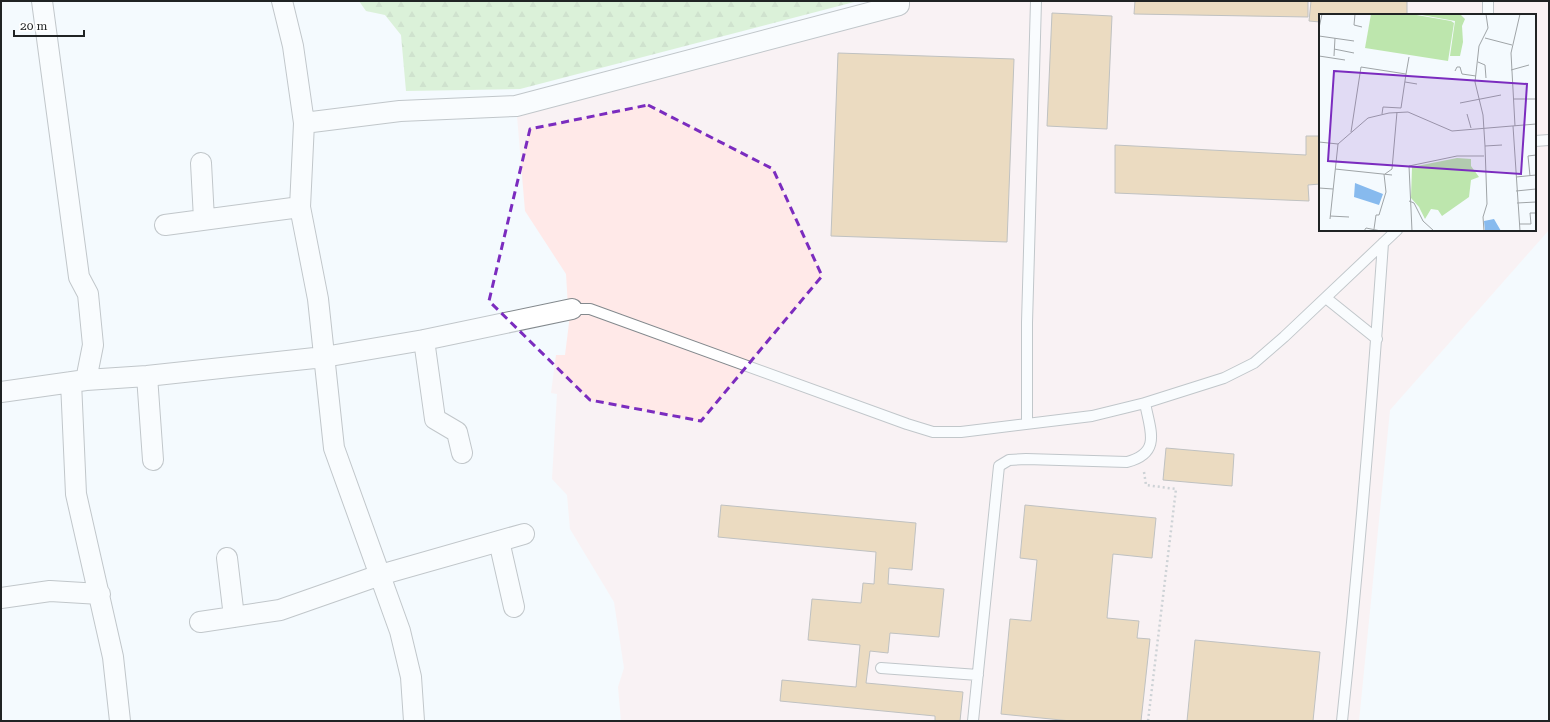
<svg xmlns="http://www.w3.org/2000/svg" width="1550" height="722" viewBox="0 0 1550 722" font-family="'Roboto Serif',serif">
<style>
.education{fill:#ffe9e8;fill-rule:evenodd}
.forest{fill:url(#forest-firs)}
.building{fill:#dfb778;stroke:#807d78}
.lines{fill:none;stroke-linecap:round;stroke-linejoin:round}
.lane-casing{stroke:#83898d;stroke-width:12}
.street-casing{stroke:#83898d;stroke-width:22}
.path{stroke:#9ea3a6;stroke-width:2.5;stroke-dasharray:2 3;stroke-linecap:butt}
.lane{stroke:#fff;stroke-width:10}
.street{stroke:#fff;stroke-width:20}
.marked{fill:none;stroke:#7b2cbf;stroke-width:3;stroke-dasharray:8 5;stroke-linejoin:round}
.inset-road{fill:none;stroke:#9fa4a7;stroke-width:1}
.view{fill:#7b2cbf;fill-opacity:0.15;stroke:#7b2cbf;stroke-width:2}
.inset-edge{fill:none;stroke:#202324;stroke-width:2}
</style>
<defs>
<pattern id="forest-firs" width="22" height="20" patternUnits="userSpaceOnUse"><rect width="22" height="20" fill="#bde6ad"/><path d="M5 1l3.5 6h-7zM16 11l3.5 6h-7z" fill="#a2c595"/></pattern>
</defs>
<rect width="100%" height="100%" fill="#f4fafe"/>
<path class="education" d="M906,1H1549V230L1390,410L1359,721H621L618,687L624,668L614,602L570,529L567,495L552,479L557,394L551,393L556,355H565L569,323L566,274L525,211L517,116L907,11ZM1320,15H1535V230H1320Z"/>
<path class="forest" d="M359,1H858L520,89L406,91L401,35L385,15L366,11Z"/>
<path class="building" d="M1135,1H1308V17L1134,14Z
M1311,1H1407V15H1320V22L1309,21Z
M1052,13L1112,16L1107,129L1047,126Z
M838,53L1014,59L1007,242L831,236Z
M1306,136H1320V184L1308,185L1309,201L1115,193V145L1306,155Z
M1166,448L1234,454L1232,486L1163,480Z
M721,505L916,523L912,570L889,568L888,584L944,589L939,637L890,633L888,653L870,651L866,683L963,692L960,721H935V716L780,701L782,680L856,687L860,645L808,640L812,599L861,603L863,583L874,584L876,552L718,537Z
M1025,505L1156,518L1152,558L1113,554L1107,618L1139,621L1137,638L1150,639L1141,721H1071L1001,714L1010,619L1031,621L1037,560L1020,558Z
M1195,640L1320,652L1313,721H1187Z"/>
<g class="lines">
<g class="lane-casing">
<path id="lane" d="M1488,15V1
M1535,141L1549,140
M1326,298L1377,339
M572,309H590L907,424L933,432H961L1092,416L1145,403L1224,378L1254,363L1284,337L1397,230
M1027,424V323L1036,1
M881,668L978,675
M973,721L999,466L1009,460L1026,459L1127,462C1162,453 1150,430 1145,403
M1342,721C1359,562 1372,402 1383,243"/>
</g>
<g class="street-casing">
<path id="street" d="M42,1L79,277L88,294L93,345L86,380
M282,1L293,46L304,123L300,207L318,299L334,448L400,631L411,677L414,721
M304,123L400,111L516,106L899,5V1
M201,163L204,219
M165,225L300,207
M424,340L435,419L457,432L462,453
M147,376L153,460
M71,382L76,494L113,657L120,721
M1,392L86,380L147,376L324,357L424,340L572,309
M499,541L514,607
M227,558L234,617
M1,598L50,591L100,594
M200,622L280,610L380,575L524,534"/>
</g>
<path class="path" d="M1144,472L1146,485L1176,489L1148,721"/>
<use href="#lane" class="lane"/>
<use href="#street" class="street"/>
</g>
<path d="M0 0H1550V722H0ZM648,105L773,169L822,276L701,421L590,400L489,301L530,129Z" fill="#f4fafe" fill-opacity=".55" fill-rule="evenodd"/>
<path class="marked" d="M648,105L773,169L822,276L701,421L590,400L489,301L530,129Z"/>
<g transform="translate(1319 14)">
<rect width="217" height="217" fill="#f4fafe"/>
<path d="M52,0H92L132,7L135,9L129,47L46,34Z" fill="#bde6ad"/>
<path d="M97,0H141L146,5L143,12L144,28L141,42H131L136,7ZM138,144L152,145V152L160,163L152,166L150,183L123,202L119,196L112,195L106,205L100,193L92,184L93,153Z" fill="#bde6ad"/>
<path d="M36,169L64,180L60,191L35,183ZM175,205L182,217H166L165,207Z" fill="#87baee"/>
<path class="inset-road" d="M36,0L35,11L43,13M217,0V16M0,14L3,0M0,22L35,27M166,24L193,31M15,35L35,39M0,42L26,46M15,42L16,24M159,48L166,51L167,64M192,56L210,51M136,57L138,53H141L143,60L157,62M87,60L90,43M86,68L98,70M194,85H217M141,89L182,81M148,100L152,114M194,112L201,217M196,112L192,39L201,0M32,118L42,53L87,60L82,94L64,93L63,100M0,128L19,130M166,132L183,131M16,155L73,161M66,160L73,155L78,98M211,162L209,142L217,141M197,163L217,161M0,174L14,175M197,177L217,175M90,187L95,189L104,207L115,217M198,189L217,188M11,202L30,203M11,205L19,130L49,104L70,99L89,98L133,117L217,110M201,210H212L211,199H217M55,215L57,201H60L67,178L65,160M45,217L47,214L62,217M93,217L90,152L138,142H165M165,217L164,203L168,190L166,132L164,101L156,68L160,32L169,14L167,0"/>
<path class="view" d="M15,57L208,70L202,160L9,147Z"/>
<rect width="217" height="217" class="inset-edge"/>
</g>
<rect width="1550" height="722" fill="none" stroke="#202324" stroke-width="4"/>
<path d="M14 30v6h70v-6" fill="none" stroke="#202324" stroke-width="2"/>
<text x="20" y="30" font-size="12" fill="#202324" stroke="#ffffff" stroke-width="3" paint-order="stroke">20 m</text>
</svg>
